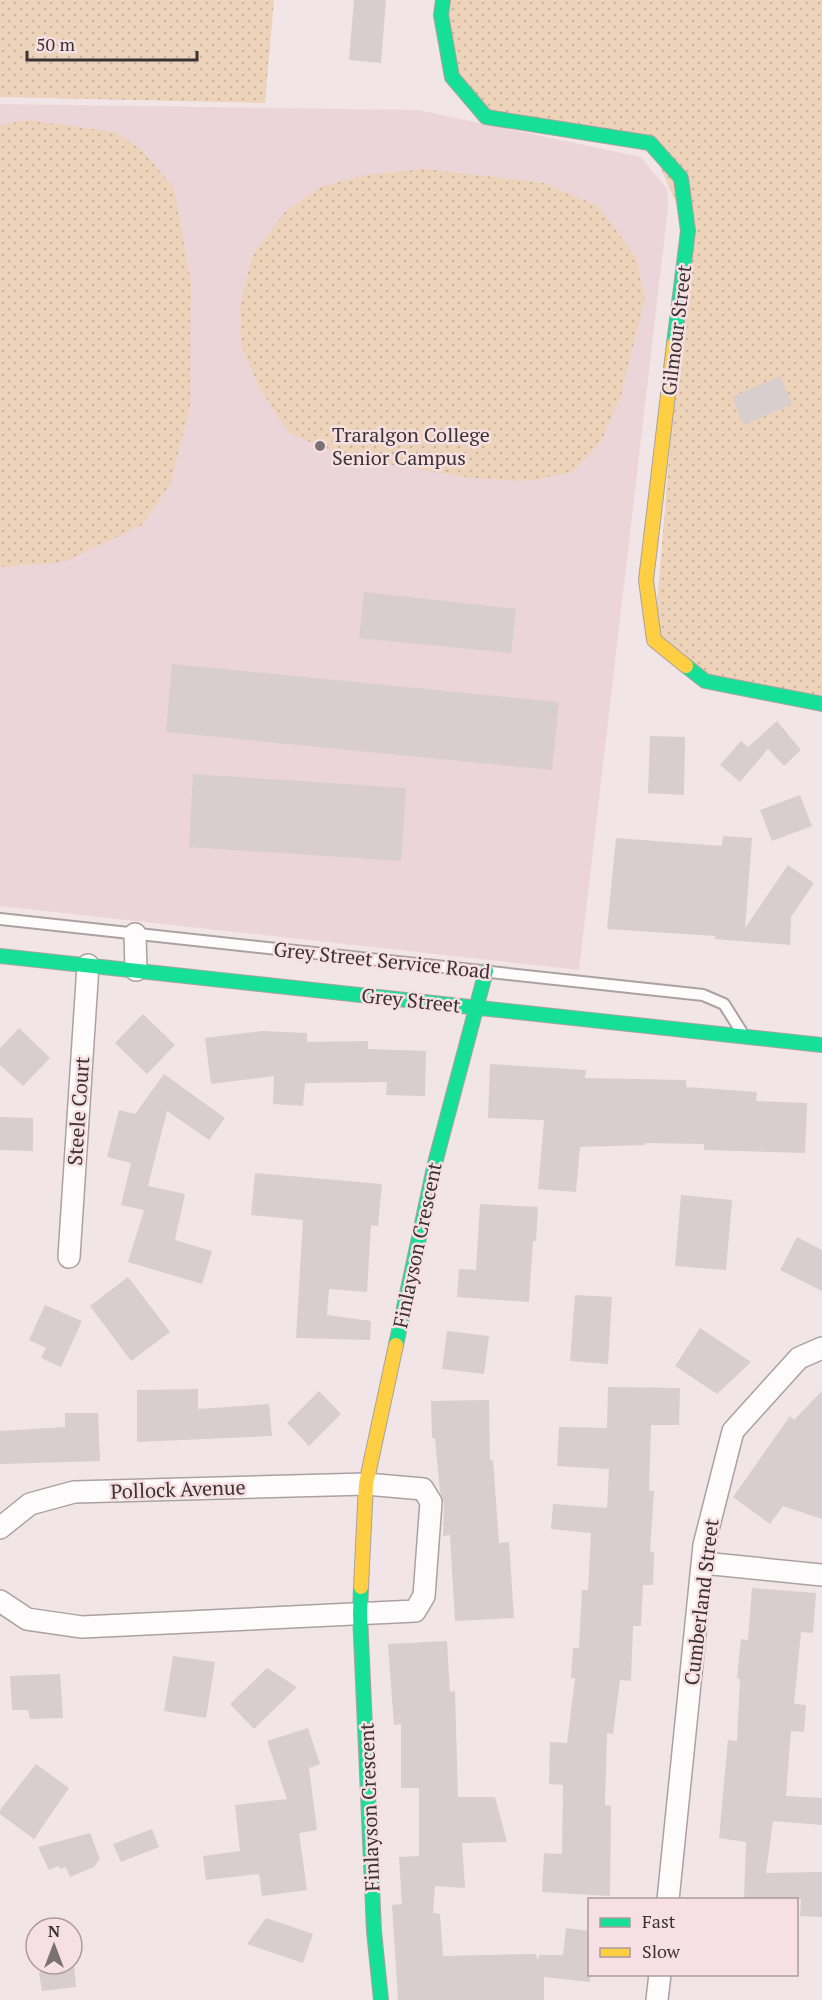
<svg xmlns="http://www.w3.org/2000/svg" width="822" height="2000" viewBox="0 0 822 2000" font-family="'PT Serif',serif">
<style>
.built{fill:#ecd5d8}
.park{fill:url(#park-dots)}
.building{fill:#d7cecd}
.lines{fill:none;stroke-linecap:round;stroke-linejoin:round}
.lane-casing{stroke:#aaa1a2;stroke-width:14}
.street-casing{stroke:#aaa1a2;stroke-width:24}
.fast-casing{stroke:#aaa1a2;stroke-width:16}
.slow-casing{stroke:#aaa1a2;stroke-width:16}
.lane{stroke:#fdfbfb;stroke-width:10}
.street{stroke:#fdfbfb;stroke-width:21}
.fast{stroke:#16e098;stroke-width:14}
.slow{stroke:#ffcf43;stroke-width:14}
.poi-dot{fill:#7b7172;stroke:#f7e0e3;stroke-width:2}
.labels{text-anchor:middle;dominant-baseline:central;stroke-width:5;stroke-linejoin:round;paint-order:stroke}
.street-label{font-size:20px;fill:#3b3233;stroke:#f7e0e3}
.poi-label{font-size:20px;fill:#3b3233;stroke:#f7e0e3;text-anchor:start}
</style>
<defs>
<pattern id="park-dots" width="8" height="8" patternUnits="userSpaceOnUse" patternTransform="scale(1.5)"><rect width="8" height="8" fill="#edd3ba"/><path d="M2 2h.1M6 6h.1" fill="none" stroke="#ccb6a0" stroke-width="1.8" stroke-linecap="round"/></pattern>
</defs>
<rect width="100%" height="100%" fill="#f2e5e7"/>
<path class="built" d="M0,104L418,110L641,157L667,189L668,208L579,970L0,906Z"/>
<path class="park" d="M0,0H274L265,103L0,97Z
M443,0H822V704L705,681L654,640L688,231L650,143L486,117L452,77Z
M27,120L115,132L142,150L174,188L191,283L190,408L170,485L142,525L64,562L0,567V125Z
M425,169L544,183L598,206L636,257L645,299L621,395L602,440L573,472L530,481L470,478L344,457L288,432L259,387L241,345L240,308L252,256L284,213L320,187L367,175Z"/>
<path class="building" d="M354,0H386L381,63L349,60Z
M780,376L792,404L744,425L732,397Z
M364,592L516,609L511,653L359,638Z
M172,664L559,702L552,770L166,732Z
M777,721L801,750L784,766L768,749L740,782L720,765L741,741L748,747Z
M650,736L685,737L684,795L648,793Z
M193,774L406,788L401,861L189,847Z
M800,795L812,826L772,841L760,810Z
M723,836L752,838L745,928L788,865L814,883L791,917L790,945L715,939V936L607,929L616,838L722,846Z
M143,1014L175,1045L147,1074L115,1043Z
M19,1028L50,1058L23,1086L0,1065V1048Z
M262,1031L307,1033V1042L368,1041V1049L426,1051L425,1096L386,1095L387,1082L305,1083L303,1106L273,1104L274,1076L211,1084L205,1038Z
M490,1064L586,1070L585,1078L686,1080V1087L757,1092L756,1101L807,1103L805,1153L704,1150V1144L645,1143V1145L580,1147L576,1192L538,1189L544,1120L488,1118Z
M164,1074L225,1118L209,1140L167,1111L148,1186L185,1194L175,1240L212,1251L202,1284L128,1262L144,1210L121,1205L131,1163L107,1157L119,1110L135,1114Z
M0,1117L33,1118V1151L0,1150Z
M255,1173L382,1184L378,1226L371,1225L367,1292L329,1289L327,1315L371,1321L370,1340L296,1338L303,1220L251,1215Z
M681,1195L732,1200L726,1270L675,1266Z
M480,1204L538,1207L536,1241H533L529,1302L457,1297L459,1269L476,1270Z
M797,1237L822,1250V1291L780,1270Z
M128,1277L170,1332L131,1361L90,1306Z
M575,1295L612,1297L608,1364L570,1361Z
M45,1305L82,1321L61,1367L41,1358L46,1348L29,1340Z
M700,1328L751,1362L717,1394L675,1366Z
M447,1331L489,1336L484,1374L442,1369Z
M608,1387L680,1388L679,1425H651L649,1491H654L650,1552H654L653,1585H643L641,1626H633L631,1681L620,1680L613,1734L607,1733L605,1805L611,1806L610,1896L542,1892L544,1853L562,1854L563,1785L549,1784L550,1742L567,1743L575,1678H571L573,1648H579L582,1590H588L591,1533L551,1529L553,1504L607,1508L608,1489L609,1469L557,1466L559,1427L607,1428Z
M198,1389V1409L269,1404L272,1436L137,1442V1390Z
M319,1391L341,1414L309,1446L287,1423Z
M822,1391V1519L783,1506L770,1524L733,1497L790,1416L794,1420Z
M489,1400L490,1461L493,1460L499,1543L509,1542L514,1618L455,1621L450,1535L443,1536L444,1503L440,1492L435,1438H432L431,1401Z
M65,1413H98L100,1461L0,1464V1431L65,1427Z
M752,1588L816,1593L813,1633L801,1632L794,1704L806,1705L804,1732L791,1731L786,1796L822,1798V1825L773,1821L766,1873L822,1872V1917L800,1916L801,1899H744L746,1842L719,1838L728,1740L737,1741L740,1679L737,1678L741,1639L748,1640Z
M447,1641L450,1692L455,1691L458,1797H495L507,1842L462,1843L465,1888L435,1886L433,1913L440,1914L443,1956L536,1954L538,1962L539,1955H563L566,1928L590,1931V1982L544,1977V2000H398L392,1905L402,1904L399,1857L419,1856V1788H401V1724L394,1725L388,1644Z
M173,1656L215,1662L206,1718L164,1711Z
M267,1668L297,1687L254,1729L230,1704Z
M60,1674L63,1718L30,1719L28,1710H12L10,1676Z
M308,1728L320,1764L309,1768L317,1830L299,1833L307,1890L262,1896L259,1874L206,1880L203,1856L240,1851L235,1805L287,1799L267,1741Z
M36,1764L69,1788L34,1839L0,1814V1810Z
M152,1829L159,1847L121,1862L113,1844Z
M90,1833L100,1859L94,1867L70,1877L66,1867L60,1869L59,1866L49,1870L38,1847Z
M266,1918L313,1934L303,1963L247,1944Z
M40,1964H74L76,1987L42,1991L39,1973L42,1970Z"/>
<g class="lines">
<g class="lane-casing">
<path id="lane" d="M0,919L703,995L724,1004L741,1031"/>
</g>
<g class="street-casing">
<path id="street" d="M135,934L136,970
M69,1257L88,965
M0,1528L30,1504L74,1492L366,1484L423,1489L431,1502L424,1596L415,1611L82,1627L27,1619L0,1601
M703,1563L822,1575
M668,1900L704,1545L733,1431L799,1358L822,1348
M657,2000L660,1974"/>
</g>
<g class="fast-casing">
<path id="fast" d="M443,0L441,15L452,77L486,117L650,143L681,178L688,231L674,344
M686,666L705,681L822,704
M0,956L822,1045
M396,1345L435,1163L486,971
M361,1587L360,1614L374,1931L381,2000"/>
</g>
<g class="slow-casing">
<path id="slow" d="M674,344L646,580L654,640L686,666
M361,1587L366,1484L396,1345"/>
</g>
<use href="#lane" class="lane"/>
<use href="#street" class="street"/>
<use href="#fast" class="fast"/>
<use href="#slow" class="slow"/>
</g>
<circle class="poi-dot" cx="320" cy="446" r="6"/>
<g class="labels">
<g class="street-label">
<text transform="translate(676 330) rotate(-83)">Gilmour Street</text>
<text transform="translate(382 960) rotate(6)">Grey Street Service Road</text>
<text transform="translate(411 1000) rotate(6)">Grey Street</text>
<text transform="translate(78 1111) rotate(-86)">Steele Court</text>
<text transform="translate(417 1245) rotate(-78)">Finlayson Crescent</text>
<text transform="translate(178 1489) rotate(-2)">Pollock Avenue</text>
<text transform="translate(701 1602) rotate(-83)">Cumberland Street</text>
<text transform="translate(369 1807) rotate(-92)">Finlayson Crescent</text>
</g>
<g class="poi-label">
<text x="332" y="434">Traralgon College<tspan x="332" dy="23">Senior Campus</tspan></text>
</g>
</g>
<rect x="588" y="1898" width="210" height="78" fill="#f7e0e3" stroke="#ac9a9d" stroke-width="1.5"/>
<rect x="600" y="1918" width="30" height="9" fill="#16e098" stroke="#ac9a9d" stroke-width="1.5"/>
<text x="642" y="1928" font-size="18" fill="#3b3233">Fast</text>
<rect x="600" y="1948" width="30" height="9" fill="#ffcf43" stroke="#ac9a9d" stroke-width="1.5"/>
<text x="642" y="1958" font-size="18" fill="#3b3233">Slow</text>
<g transform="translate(54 1946)"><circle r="28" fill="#f7e0e3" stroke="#ac9a9d" stroke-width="1.5"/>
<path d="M0-4.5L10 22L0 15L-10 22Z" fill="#7b7172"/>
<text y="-9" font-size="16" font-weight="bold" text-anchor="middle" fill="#3b3233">N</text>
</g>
<path d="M27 51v9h170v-9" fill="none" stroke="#3b3233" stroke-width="3"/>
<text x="36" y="51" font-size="18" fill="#3b3233" stroke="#f7e0e3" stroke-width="4.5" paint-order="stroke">50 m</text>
</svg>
